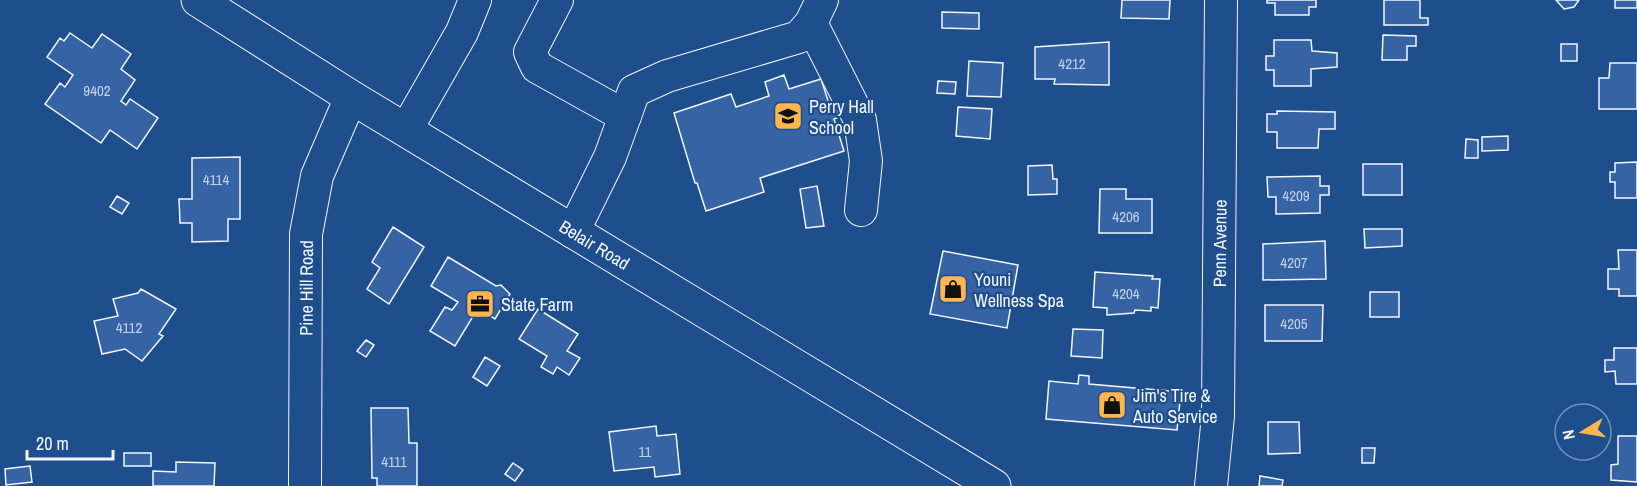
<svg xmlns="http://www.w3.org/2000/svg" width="1637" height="486" viewBox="0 0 1637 486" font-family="'Archivo Narrow',sans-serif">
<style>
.building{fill:#3563a3;stroke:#f2f6ff;stroke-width:1.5}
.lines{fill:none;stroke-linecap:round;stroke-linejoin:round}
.minor-casing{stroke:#f2f6ff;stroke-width:34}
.highway-casing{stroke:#f2f6ff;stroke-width:35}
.minor{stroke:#1f4e8c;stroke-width:32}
.highway{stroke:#1f4e8c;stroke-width:33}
.labels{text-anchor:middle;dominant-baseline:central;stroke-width:4.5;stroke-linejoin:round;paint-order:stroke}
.number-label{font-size:15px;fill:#c3d1e8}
.poi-label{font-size:18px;fill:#f2f6ff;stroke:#1f4e8c;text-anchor:start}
.street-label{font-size:18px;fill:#f2f6ff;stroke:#1f4e8c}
</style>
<rect width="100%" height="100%" fill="#1f4e8c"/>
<path class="building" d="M1122,0H1170L1169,19L1121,18Z
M1267,0H1316V7H1309V15H1275V3H1267Z
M1384,0H1420V18H1428V25H1384Z
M1556,0H1579L1574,7L1564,9Z
M1615,0H1637V8H1615Z
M942,12L979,13V29L942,28Z
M70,33L92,48L102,34L131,54L121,69L135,80L121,101L126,105L130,99L158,118L137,149L110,130L101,143L45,104L60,83L65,87L73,75L47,57L60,38L64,41Z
M1383,35L1416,36V46H1407V60H1382Z
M1274,40H1311L1312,51L1337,53V67L1311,69V86H1274V70H1266V56H1274Z
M1109,42V85L1054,84L1055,79H1035V47Z
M1561,44H1577V61H1561Z
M969,61L1003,63L1001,97L967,96Z
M1610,63H1637V109H1599V78H1609Z
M784,75L789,89L821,79L831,110L836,109L839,117L834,119L844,151L760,178L764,192L706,211L697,183H695L674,113L731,94L736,107L769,96L765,82Z
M938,81L956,82L955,94L937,93Z
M958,107L992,109L990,139L956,136Z
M1277,111L1335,112V129H1319L1318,148H1277V132H1267V114H1277Z
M1508,136V150L1482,151V137Z
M1466,139L1478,140V158H1465Z
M240,157V219H228V241L192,242V223H180L179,199H192V158Z
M1637,162V198H1615V182H1610V172H1615V163Z
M1363,164H1402V195H1363Z
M1052,165L1053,179H1057V194L1028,195V166Z
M1320,176V186H1329V195H1320V213L1276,214V197H1268L1267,177Z
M817,186L824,226L806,228L800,189Z
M1100,189H1126V199H1152V233H1099Z
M117,196L129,203L122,214L110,207Z
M393,227L424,247L389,304L367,289L380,268L372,262Z
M1364,229H1402V246L1365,248Z
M1325,241L1326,279L1263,280V244Z
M1618,250H1637V296H1619V289H1608V269H1619Z
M943,251L1018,265L1007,328L930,314Z
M448,257L496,286L501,285L510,294L495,319L478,308L455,346L430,331L445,307L452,310L458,302L431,286Z
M1095,272L1153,276L1152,279H1160L1158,308L1151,307V311L1135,310L1134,313L1107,315V308L1093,307Z
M141,289L176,309L159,334L163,336L142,361L125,349L102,354L94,321L118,316L113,299L138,293Z
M1370,292H1399V317H1370Z
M1265,305H1323L1322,341H1265Z
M538,309L578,334L567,351L580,358L569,375L557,367L553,374L541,367L547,356L519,339Z
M1073,329L1103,330L1102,358L1071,356Z
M366,340L374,345L366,357L357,351Z
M1614,348H1637V384H1616L1615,371L1605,372V360H1614Z
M485,357L500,366L487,386L473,377Z
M1079,375L1089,376V384L1181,392L1177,430L1046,419L1049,381L1078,384Z
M371,408H408L409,443H417V486H377V478H372Z
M1268,422H1299L1300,453L1268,454Z
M656,426L657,436L676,434L680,474L655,477L654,467L614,471L609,432Z
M1618,436H1637V482L1611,480V465L1618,464Z
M1362,448H1375L1374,463H1362Z
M124,453H151V466H124Z
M176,462L215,463L214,486H153V471L176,472Z
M513,463L523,470L515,481L505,474Z
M30,466L32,482L6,485L5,469Z
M1260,476L1283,480L1282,486H1259Z"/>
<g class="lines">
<g class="minor-casing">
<g id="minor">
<path d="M557,0L530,52L537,67L625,116"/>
<path d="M811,23L860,120L866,161L861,210"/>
<path d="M406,130L462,32L475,0"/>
<path d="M573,232L610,157L634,91L667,76L799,37L811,23L822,0"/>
<path id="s1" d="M305,486L306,234L317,176L351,97"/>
<path id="s2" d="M1211,486L1218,416L1221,0"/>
</g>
</g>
<g class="highway-casing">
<g id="highway">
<path id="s3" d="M198,0L351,97L994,486"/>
</g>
</g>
<use href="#minor" class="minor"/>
<use href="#highway" class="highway"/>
</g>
<defs>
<g id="school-square" transform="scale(1.5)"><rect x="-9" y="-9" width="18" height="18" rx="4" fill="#ffb74d" stroke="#1f4e8c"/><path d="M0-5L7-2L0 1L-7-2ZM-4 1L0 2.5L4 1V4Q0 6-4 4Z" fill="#111"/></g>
<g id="shop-square" transform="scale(1.5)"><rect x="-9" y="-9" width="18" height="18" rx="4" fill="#ffb74d" stroke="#1f4e8c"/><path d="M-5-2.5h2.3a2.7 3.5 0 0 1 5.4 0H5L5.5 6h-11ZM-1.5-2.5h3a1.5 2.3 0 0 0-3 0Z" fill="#111"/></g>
<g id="office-square" transform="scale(1.5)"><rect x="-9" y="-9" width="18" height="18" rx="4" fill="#ffb74d" stroke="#1f4e8c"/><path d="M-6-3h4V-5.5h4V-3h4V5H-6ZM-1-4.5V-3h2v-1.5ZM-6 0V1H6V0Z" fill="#111"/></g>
</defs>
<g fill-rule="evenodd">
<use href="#school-square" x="788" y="116"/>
<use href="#shop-square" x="953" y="289"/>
<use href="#office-square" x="480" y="304"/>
<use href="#shop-square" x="1112" y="405"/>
</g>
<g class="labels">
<g class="number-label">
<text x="1072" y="63">4212</text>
<text x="97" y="90">9402</text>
<text x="216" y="179">4114</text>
<text x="1296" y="195">4209</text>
<text x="1126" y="216">4206</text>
<text x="1294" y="262">4207</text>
<text x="1126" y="293">4204</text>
<text x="1294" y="323">4205</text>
<text x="129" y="327">4112</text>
<text x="645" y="451">11</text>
<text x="394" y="461">4111</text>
</g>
<g class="poi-label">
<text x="809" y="106">Perry Hall<tspan x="809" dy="21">School</tspan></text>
<text x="974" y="279">Youni<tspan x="974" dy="21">Wellness Spa</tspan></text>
<text x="501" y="304">State Farm</text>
<text x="1133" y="395">Jim's Tire &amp;<tspan x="1133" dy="21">Auto Service</tspan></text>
</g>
<g class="street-label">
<text stroke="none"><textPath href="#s2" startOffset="243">Penn Avenue</textPath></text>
<text stroke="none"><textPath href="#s3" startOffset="466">Belair Road</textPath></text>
<text stroke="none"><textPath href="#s1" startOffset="198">Pine Hill Road</textPath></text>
</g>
</g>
<g transform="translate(1583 432) rotate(259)"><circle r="28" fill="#1f4e8c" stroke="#7391ba" stroke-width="1.5"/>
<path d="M0-4.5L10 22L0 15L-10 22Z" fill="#ffb74d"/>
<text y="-9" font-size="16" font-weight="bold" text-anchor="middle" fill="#f2f6ff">N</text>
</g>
<path d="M27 450v9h86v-9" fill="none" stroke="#f2f6ff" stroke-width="3"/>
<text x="36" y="450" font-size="18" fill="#f2f6ff" stroke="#1f4e8c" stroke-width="4.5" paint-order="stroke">20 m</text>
</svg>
